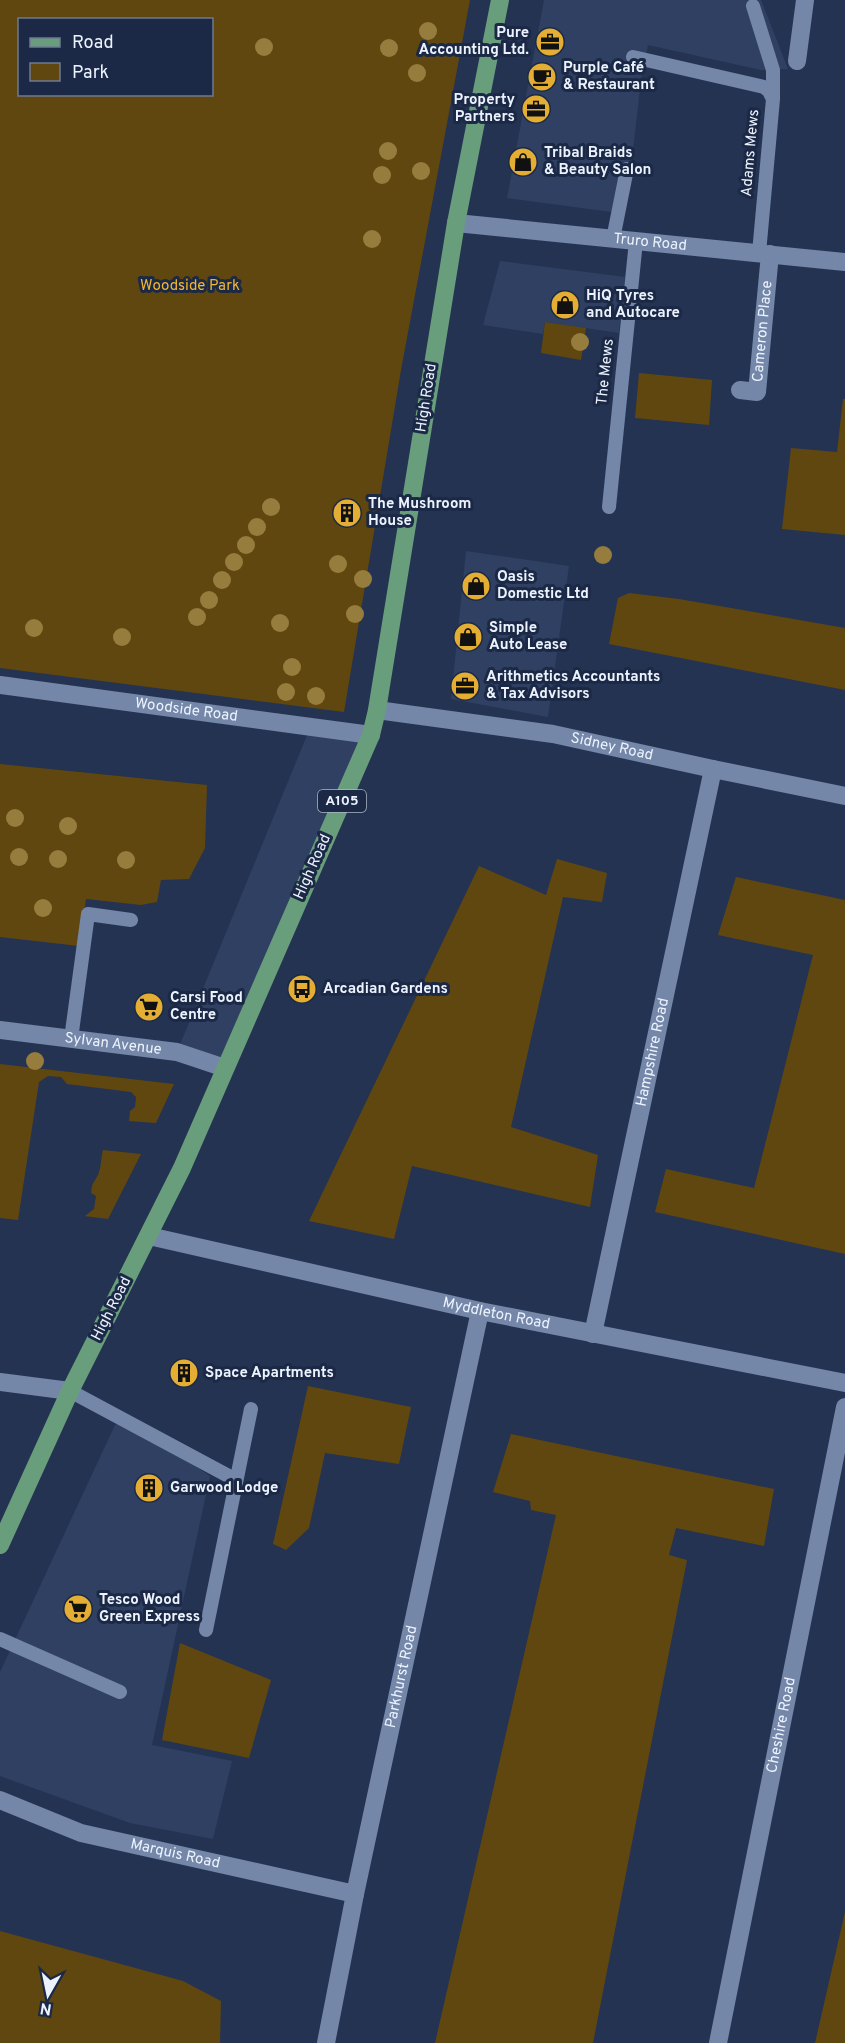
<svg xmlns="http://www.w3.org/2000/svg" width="845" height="2043" viewBox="0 0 845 2043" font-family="Overpass,sans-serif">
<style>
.built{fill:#2f4062}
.green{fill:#604710;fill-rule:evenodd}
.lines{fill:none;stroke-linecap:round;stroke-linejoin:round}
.service{stroke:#7487a9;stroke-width:14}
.pedestrian{stroke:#7487a9;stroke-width:18}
.minor{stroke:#7487a9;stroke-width:18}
.primary{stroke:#699e7c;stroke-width:18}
.tree{fill:#967c3d}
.labels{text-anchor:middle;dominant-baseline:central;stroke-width:6;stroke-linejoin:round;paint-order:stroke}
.shield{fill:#1b2946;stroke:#adb6c7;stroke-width:1.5}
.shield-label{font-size:14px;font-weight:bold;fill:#ecf3fe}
.poi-label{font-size:15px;font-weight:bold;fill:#ecf3fe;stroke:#1b2946;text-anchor:start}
.street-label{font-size:15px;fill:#ecf3fe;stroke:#1b2946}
.park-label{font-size:15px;fill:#f3b72d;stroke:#1b2946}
</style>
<rect width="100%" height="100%" fill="#243351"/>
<path class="built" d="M544,0H761L788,69L761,70L648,45L641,80L626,211L612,212L507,198Z
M500,261L625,277L619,333L545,322L543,334L483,325Z
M466,551L569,566L548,717L451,699Z
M310,728L371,735L225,1068L177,1052Z
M127,1420L210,1476L152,1745L232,1761L213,1839L130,1823L0,1776V1672L115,1425Z"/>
<path class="green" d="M0,0H470L401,370L344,712L0,668ZM20,20H212V94H20Z
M545,322L586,328L581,360L541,353Z
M639,373L712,380L709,425L635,418Z
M843,399H845V535L782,529L791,448L837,452Z
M629,593L679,599L845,628V690L609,644L618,598Z
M0,764L207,785L205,848L189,879L161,880L157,902L141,905L86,899L79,946L0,937Z
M557,859L607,873L602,902L563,897L511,1127L598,1155L590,1207L412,1166L394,1239L309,1221L479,866L546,895Z
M736,877L845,900V1254L655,1212L666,1169L754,1188L813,955L718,935Z
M0,1064L174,1084L156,1123L129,1121L130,1111L135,1107L136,1097L131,1092L67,1084L61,1077L48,1076L39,1082L18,1220L0,1218Z
M103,1150L141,1154L108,1219L76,1215L85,1216L94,1209L96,1196L91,1193C92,1182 94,1183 98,1175C101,1169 101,1157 103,1150Z
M308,1386L411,1407L399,1464L325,1453L309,1528L286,1550L273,1544Z
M511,1434L774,1489L764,1546L676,1528L669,1555L687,1560L593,2043H435L556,1515L531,1510L530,1501L493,1492Z
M180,1643L271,1680L249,1758L162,1740Z
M845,1912V2043H815Z
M0,1931L183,1981L221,2001L220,2043H0Z"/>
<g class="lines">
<path class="service" d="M753,6L773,70V99
M633,57L764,87L769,91L773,99L759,253
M613,239L627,169
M609,507L636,241
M71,1039L88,914L131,920
M70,1391L236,1480
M206,1630L251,1409
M0,1639L120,1692"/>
<path class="pedestrian" d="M797,61L805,0"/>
<g class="minor">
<path id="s1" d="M456,223L845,262"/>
<path id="s2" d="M740,390L757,392L770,254"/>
<path id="s3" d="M0,685L371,735"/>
<path id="s4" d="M377,710L553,734L713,769L845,796"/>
<path id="s5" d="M0,1030L177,1052L225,1068"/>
<path id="s6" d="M149,1236L480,1311L845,1383"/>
<path id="s7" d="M593,1334L713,769"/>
<path d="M0,1382L70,1391"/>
<path id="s8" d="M0,1800L81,1833L355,1894"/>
<path id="s9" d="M326,2043L355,1894L480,1311"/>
<path id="s10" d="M718,2043L845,1407"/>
</g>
<path class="primary" d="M0,1545L70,1391L182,1168L371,735L377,710L456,223L500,0"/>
</g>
<g class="tree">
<circle cx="428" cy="31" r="9"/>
<circle cx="264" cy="47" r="9"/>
<circle cx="389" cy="48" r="9"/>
<circle cx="417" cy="73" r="9"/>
<circle cx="388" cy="151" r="9"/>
<circle cx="421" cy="171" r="9"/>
<circle cx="382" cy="175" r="9"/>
<circle cx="372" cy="239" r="9"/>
<circle cx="580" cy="342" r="9"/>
<circle cx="271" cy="507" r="9"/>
<circle cx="257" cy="527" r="9"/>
<circle cx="246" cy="545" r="9"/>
<circle cx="603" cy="555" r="9"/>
<circle cx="234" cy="562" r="9"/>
<circle cx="338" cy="564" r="9"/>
<circle cx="363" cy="579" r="9"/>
<circle cx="222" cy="580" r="9"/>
<circle cx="209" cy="600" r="9"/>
<circle cx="355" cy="614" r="9"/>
<circle cx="197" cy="617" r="9"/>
<circle cx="280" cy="623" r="9"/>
<circle cx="34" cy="628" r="9"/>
<circle cx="122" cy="637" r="9"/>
<circle cx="292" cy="667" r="9"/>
<circle cx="286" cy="692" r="9"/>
<circle cx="316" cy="696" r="9"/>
<circle cx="15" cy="818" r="9"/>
<circle cx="68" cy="826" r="9"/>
<circle cx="19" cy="857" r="9"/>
<circle cx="58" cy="859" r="9"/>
<circle cx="126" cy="860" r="9"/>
<circle cx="43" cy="908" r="9"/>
<circle cx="35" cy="1061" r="9"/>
</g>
<defs>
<g id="office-disc" transform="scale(1.5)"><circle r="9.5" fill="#e4ae35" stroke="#1b2946"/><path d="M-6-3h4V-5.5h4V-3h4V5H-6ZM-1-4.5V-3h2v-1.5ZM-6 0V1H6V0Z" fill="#111"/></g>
<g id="cafe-disc" transform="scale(1.5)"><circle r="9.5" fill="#e4ae35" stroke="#1b2946"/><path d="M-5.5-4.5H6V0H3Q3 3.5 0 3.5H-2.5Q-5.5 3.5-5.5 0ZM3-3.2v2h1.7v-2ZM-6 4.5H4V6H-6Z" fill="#111"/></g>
<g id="shop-disc" transform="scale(1.5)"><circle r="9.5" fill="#e4ae35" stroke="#1b2946"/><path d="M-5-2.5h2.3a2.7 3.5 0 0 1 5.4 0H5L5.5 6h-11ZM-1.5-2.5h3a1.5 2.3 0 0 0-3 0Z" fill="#111"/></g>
<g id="building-disc" transform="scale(1.5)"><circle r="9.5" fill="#e4ae35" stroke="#1b2946"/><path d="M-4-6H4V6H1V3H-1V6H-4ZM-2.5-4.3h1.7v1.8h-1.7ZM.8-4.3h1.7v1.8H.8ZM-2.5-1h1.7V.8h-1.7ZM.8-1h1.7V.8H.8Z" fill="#111"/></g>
<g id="bus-disc" transform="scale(1.5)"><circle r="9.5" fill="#e4ae35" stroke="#1b2946"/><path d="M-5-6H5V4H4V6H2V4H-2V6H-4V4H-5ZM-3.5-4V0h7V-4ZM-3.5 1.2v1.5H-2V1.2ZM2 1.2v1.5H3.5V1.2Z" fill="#111"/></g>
<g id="supermarket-disc" transform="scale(1.5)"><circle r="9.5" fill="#e4ae35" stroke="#1b2946"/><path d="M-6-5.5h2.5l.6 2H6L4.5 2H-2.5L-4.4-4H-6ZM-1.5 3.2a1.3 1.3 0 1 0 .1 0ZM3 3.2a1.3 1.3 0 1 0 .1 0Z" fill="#111"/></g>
</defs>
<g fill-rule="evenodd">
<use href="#office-disc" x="550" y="42"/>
<use href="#cafe-disc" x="542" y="77"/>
<use href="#office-disc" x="536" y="109"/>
<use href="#shop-disc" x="523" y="162"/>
<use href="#shop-disc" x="565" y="305"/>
<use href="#building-disc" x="347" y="513"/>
<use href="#shop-disc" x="476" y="586"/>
<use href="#shop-disc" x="468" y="637"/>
<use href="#office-disc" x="465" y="686"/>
<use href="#bus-disc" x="302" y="989"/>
<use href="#supermarket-disc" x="149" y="1007"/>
<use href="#building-disc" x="184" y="1373"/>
<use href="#building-disc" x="149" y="1488"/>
<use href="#supermarket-disc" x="78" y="1609"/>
</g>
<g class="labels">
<rect class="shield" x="318" y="790" width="48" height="22" rx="4.5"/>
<g class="shield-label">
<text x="342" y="801">A105</text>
</g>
<g class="poi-label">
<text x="529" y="33" text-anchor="end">Pure<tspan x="529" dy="17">Accounting Ltd.</tspan></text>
<text x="563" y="68">Purple Café<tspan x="563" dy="17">&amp; Restaurant</tspan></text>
<text x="515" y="100" text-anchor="end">Property<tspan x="515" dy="17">Partners</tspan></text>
<text x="544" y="153">Tribal Braids<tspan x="544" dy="17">&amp; Beauty Salon</tspan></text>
<text x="586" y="296">HiQ Tyres<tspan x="586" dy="17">and Autocare</tspan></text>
<text x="368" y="504">The Mushroom<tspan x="368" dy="17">House</tspan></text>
<text x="497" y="577">Oasis<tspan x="497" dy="17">Domestic Ltd</tspan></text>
<text x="489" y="628">Simple<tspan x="489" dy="17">Auto Lease</tspan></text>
<text x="486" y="677">Arithmetics Accountants<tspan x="486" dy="17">&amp; Tax Advisors</tspan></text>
<text x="323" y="989">Arcadian Gardens</text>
<text x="170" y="998">Carsi Food<tspan x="170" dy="17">Centre</tspan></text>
<text x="205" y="1373">Space Apartments</text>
<text x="170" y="1488">Garwood Lodge</text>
<text x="99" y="1600">Tesco Wood<tspan x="99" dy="17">Green Express</tspan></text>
</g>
<g class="street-label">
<text transform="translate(751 153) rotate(-85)">Adams Mews</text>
<text stroke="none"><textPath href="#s1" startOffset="195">Truro Road</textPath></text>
<text stroke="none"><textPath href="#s2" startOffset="78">Cameron Place</textPath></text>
<text transform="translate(606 372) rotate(-84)">The Mews</text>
<text transform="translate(427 398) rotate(-81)">High Road</text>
<text stroke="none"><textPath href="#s3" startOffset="188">Woodside Road</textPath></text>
<text stroke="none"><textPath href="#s4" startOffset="238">Sidney Road</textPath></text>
<text transform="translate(313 867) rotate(-66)">High Road</text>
<text stroke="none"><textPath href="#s5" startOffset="114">Sylvan Avenue</textPath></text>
<text stroke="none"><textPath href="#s7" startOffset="288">Hampshire Road</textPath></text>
<text transform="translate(112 1309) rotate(-63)">High Road</text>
<text stroke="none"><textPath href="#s6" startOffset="356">Myddleton Road</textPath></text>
<text stroke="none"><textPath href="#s9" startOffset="374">Parkhurst Road</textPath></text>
<text stroke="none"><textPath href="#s10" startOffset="324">Cheshire Road</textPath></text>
<text stroke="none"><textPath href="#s8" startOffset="184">Marquis Road</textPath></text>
</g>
<g class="park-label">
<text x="190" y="286">Woodside Park</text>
</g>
</g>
<rect x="18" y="18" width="195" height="78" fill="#1b2946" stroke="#6f7a90" stroke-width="1.5"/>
<rect x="30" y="38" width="30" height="9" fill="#699e7c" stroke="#6f7a90" stroke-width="1.5"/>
<text x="72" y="48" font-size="18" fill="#ecf3fe">Road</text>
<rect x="30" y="63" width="30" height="18" fill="#604710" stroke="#6f7a90" stroke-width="1.5"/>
<text x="72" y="78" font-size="18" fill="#ecf3fe">Park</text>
<g transform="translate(48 1995) rotate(189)" stroke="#1b2946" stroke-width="4.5" paint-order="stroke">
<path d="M0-4.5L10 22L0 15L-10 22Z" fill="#ecf3fe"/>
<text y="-9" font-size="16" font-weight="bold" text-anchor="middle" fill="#ecf3fe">N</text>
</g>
</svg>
